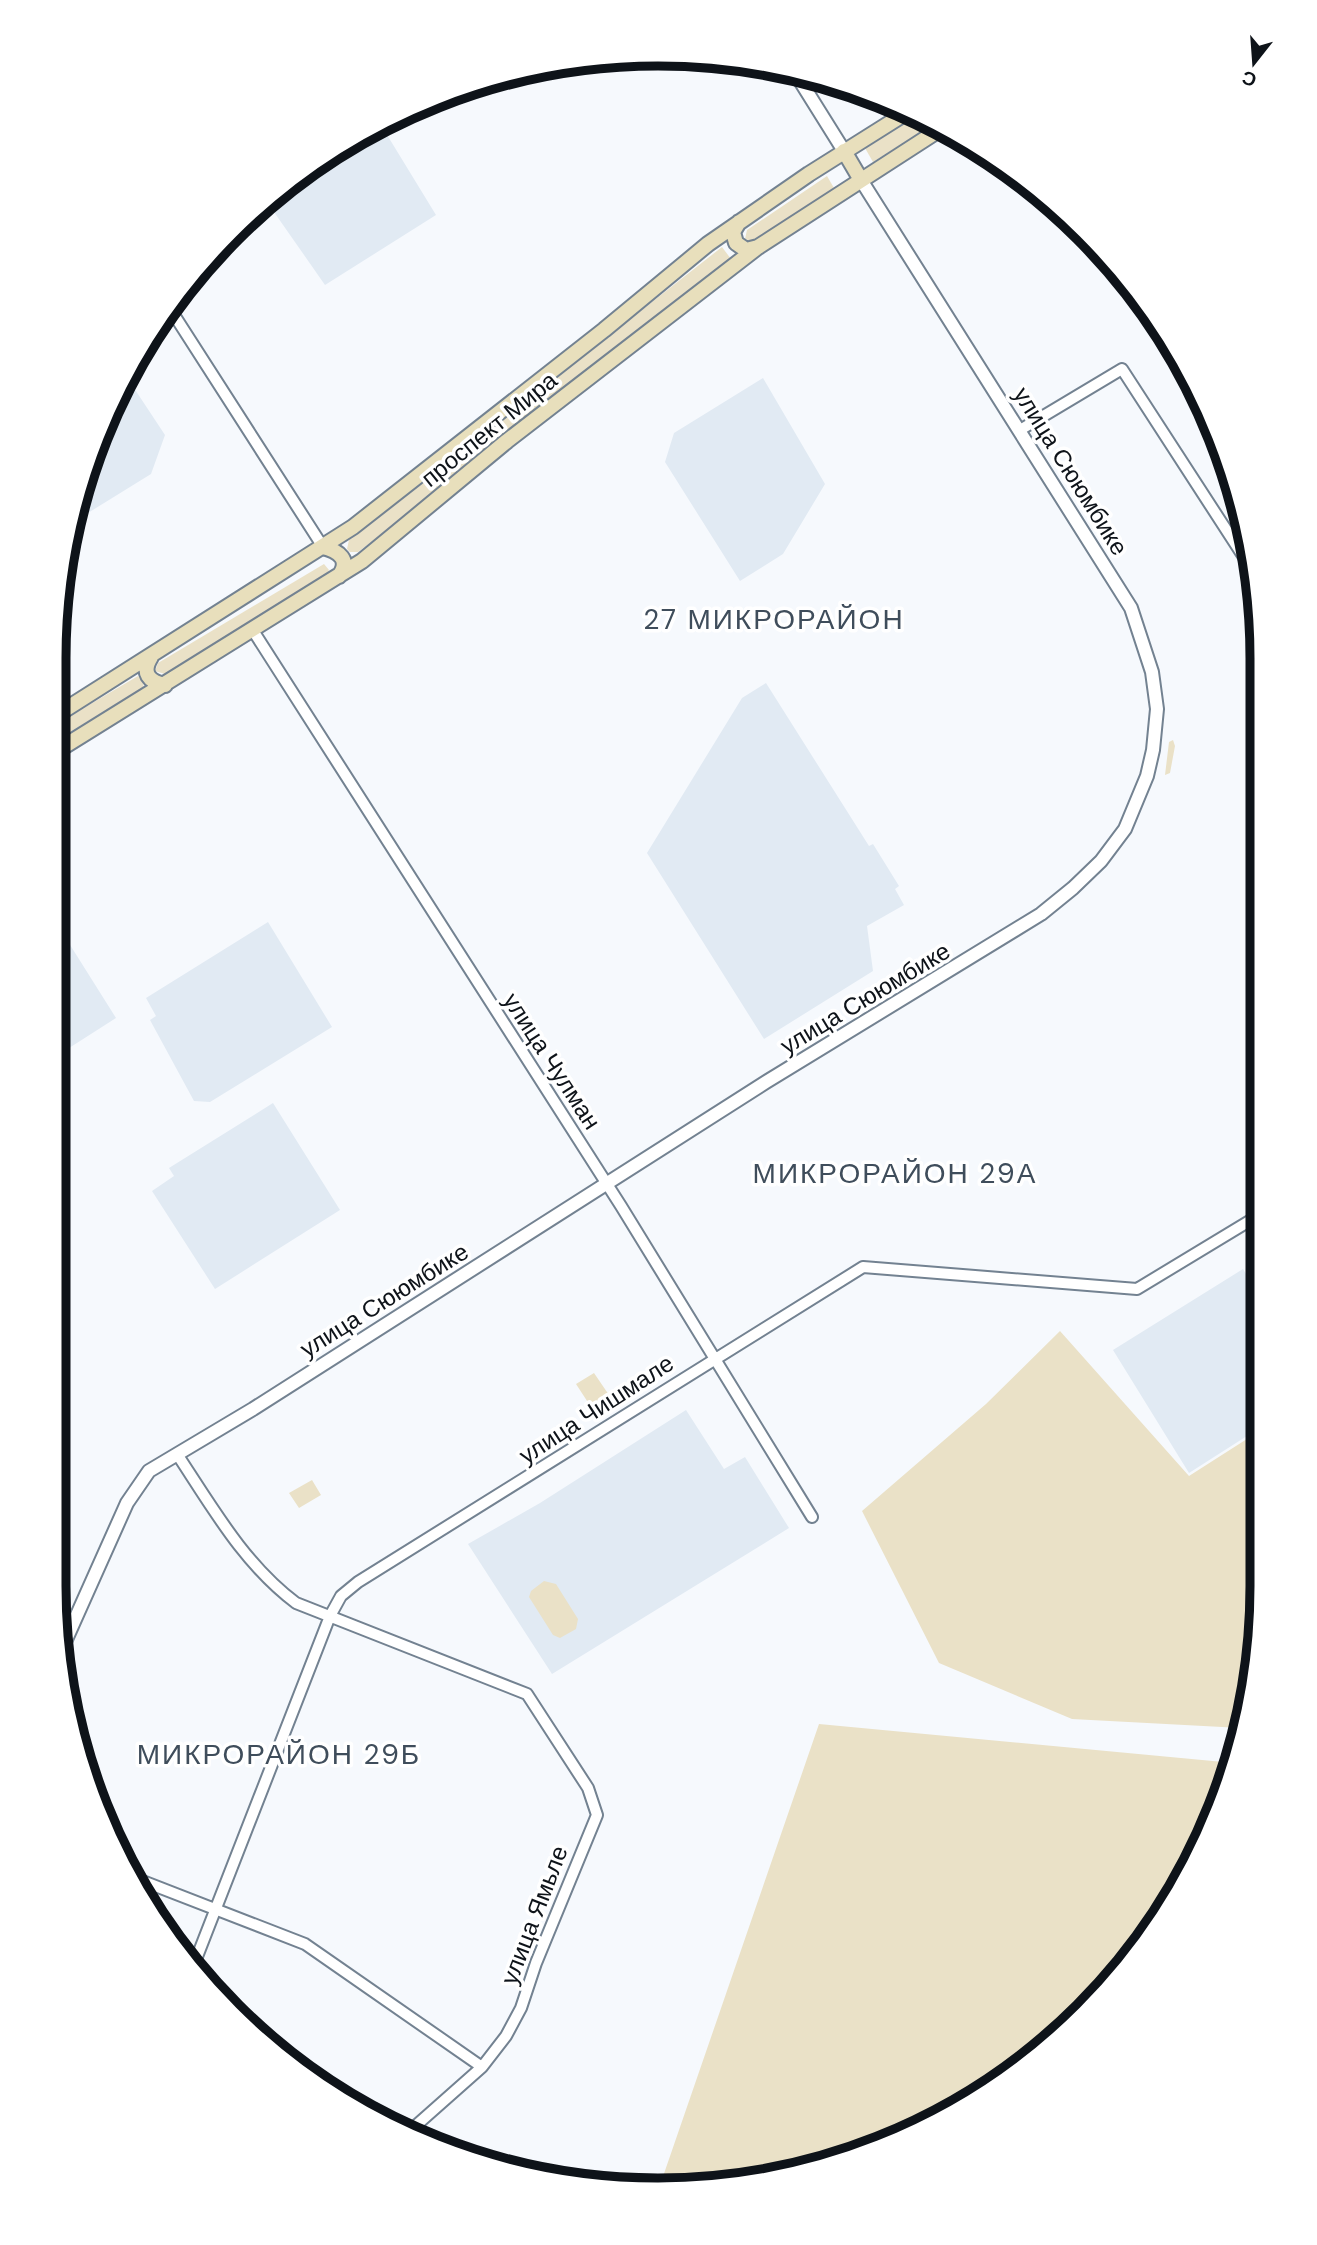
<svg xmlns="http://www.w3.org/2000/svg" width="1317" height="2245" viewBox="0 0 1317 2245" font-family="'DM Sans',sans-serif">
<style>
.built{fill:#e1eaf3}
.green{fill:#eae1c7}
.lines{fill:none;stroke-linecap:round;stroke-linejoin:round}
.minor-casing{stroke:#738291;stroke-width:14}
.tertiary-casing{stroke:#738291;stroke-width:16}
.secondary-casing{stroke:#738291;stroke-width:18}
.minor{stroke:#fff;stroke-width:10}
.tertiary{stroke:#fff;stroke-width:12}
.secondary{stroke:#e8dfbc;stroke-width:14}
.labels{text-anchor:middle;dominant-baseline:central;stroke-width:7;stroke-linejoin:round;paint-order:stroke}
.street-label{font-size:24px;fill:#0e1319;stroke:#fff}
.quarter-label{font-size:28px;letter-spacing:2px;fill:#3f4d5b;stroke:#fff}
.rim{fill:none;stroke:#0e1319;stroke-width:9}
</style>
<rect width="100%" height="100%" fill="#f6f9fd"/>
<path class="built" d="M381,125L436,215L325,285L267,202L322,156Z
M763,378L825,484L783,554L740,581L665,462L674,433Z
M128,379L165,435L151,474L75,521L86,465Z
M766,683L869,846L873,844L899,886L895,889L904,905L867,926L873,971L764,1039L647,853L742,698Z
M55,921L116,1018L55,1057Z
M268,922L332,1027L210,1102L194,1101L150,1020L156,1016L146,998Z
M273,1103L340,1210L215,1289L152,1191L174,1176L169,1168Z
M1243,1269L1261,1299V1427L1189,1473L1113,1350Z
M686,1410L724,1469L745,1457L789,1528L552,1674L468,1544L540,1503Z"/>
<path class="green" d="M918,115L934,124L873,162L865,148Z
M827,176L834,188L753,242L745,239L747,230Z
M722,247L731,259L614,359L358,552H350L347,549L349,540Z
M324,564L329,570L326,577L165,674L155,671L158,663Z
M138,676L144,681L143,688L55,741V725Z
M1173,740L1175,746L1170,773L1165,775L1169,742Z
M1060,1331L1189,1476L1261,1430V1626L1241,1728L1072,1719L939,1663L862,1511L986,1404Z
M594,1373L609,1395L591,1407L576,1384Z
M312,1480L321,1495L299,1508L289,1493Z
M544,1581L556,1584L578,1619L576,1629L560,1638L553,1635L529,1597L531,1591Z
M819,1724L1234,1763L1231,1781L1161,1922L1027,2066L853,2159L658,2191Z"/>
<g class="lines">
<g class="minor-casing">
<path id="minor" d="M169,307L323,547
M1020,430L1122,369L1251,568
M252,629L621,1206L812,1517
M177,1454C212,1507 244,1564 296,1603L527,1694L588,1788L597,1815L536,1963L521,2008L506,2036L482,2067L412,2129
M140,1880L305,1944L482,2067
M193,1967L330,1616L341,1596L358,1582L863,1267L1137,1289L1256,1217"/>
</g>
<g class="tertiary-casing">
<path id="tertiary" d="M794,71L844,151
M64,1644L127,1503L149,1471L253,1409L766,1082L1041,914L1073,888L1101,861L1125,829L1147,776L1153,750L1157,709L1152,672L1131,608L861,180"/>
</g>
<g class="secondary-casing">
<path id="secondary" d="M844,151L861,180
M739,222L733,232L736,243L746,250L758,247
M323,547C339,551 351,560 339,576
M151,657C141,673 149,682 165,685
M55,716L353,527L604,330L708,244L809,174L909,111
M55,752L362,561L507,441L758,247L942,128"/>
</g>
<use href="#minor" class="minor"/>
<use href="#tertiary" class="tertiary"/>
<use href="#secondary" class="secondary"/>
</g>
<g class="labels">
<g class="street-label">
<text transform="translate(489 429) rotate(-39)">проспект Мира</text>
<text transform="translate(1071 471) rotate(58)">улица Сююмбике</text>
<text transform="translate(865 998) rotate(-31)">улица Сююмбике</text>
<text transform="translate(552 1061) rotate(57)">улица Чулман</text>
<text transform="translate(384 1300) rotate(-32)">улица Сююмбике</text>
<text transform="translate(596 1409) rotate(-33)">улица Чишмале</text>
<text transform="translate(534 1915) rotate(-69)">улица Ямьле</text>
</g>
<g class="quarter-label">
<text x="774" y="619">27 МИКРОРАЙОН</text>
<text x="895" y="1173">МИКРОРАЙОН 29А</text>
<text x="279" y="1754">МИКРОРАЙОН 29Б</text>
</g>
</g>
<path d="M0 0H1317V2245H0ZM658 66H658A592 592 0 0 1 1250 658V1586A592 592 0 0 1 658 2178H658A592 592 0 0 1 66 1586V658A592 592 0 0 1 658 66Z" fill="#fff" fill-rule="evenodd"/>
<path class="rim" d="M658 66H658A592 592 0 0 1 1250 658V1586A592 592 0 0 1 658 2178H658A592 592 0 0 1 66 1586V658A592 592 0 0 1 658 66Z"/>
<g transform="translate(1254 63) rotate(197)" stroke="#ffffff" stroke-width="5" paint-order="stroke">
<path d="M0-5L12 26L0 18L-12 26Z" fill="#0e1319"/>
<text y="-10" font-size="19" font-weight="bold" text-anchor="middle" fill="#0e1319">С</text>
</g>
</svg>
